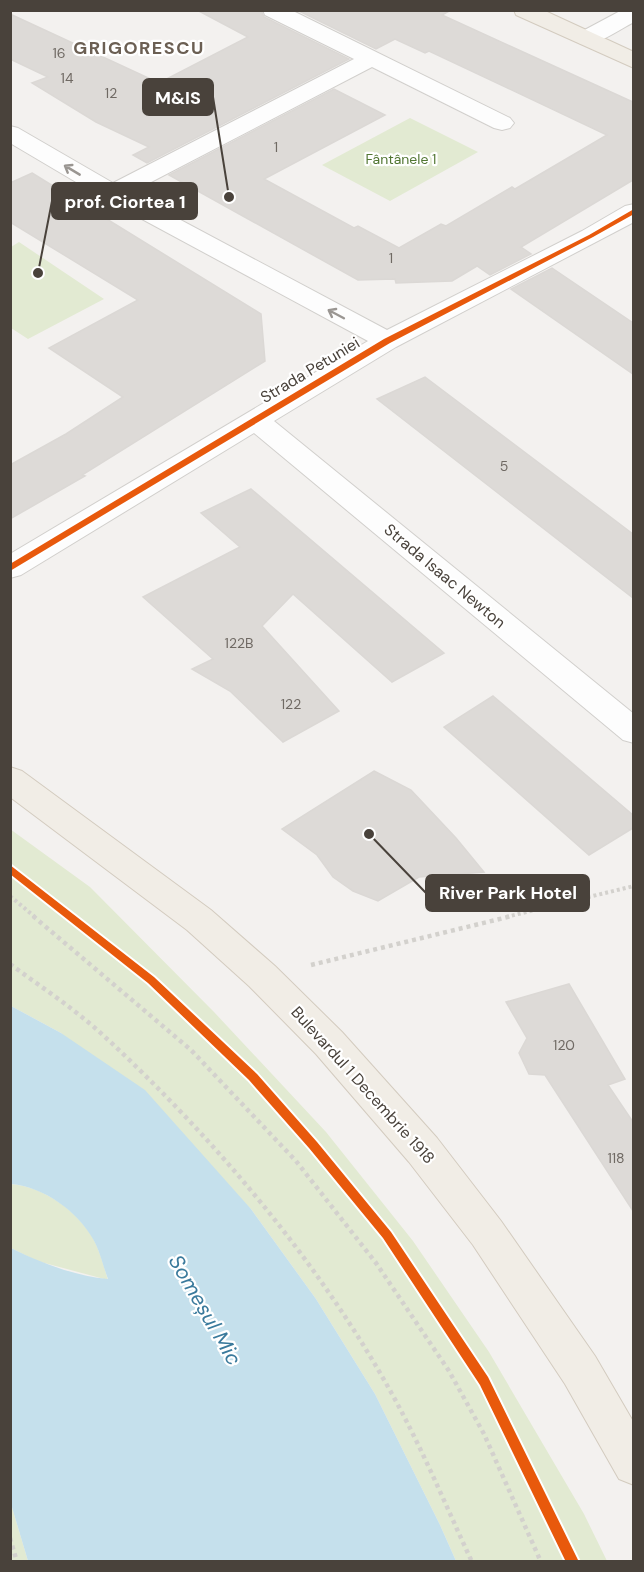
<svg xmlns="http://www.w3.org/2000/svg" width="644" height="1572" viewBox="0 0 644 1572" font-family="'DM Sans',sans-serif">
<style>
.green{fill:#e2ead2}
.water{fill:#c5e0ec}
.building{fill:#dddad7;stroke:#dbd8d5;stroke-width:1.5}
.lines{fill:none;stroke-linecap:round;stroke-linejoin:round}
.minor-casing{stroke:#d1cfcc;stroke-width:2}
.major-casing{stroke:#d3cbbf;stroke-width:2}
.path-far1{stroke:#d3d1cd;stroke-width:4;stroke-dasharray:3 3;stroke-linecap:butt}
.path{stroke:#d3d1cd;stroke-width:4.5;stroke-dasharray:4 4;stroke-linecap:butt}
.minor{fill:#fdfdfd;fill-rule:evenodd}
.major{fill:#f1ede6;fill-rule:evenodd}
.cycleway-casing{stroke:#fff;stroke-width:4}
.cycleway{fill:#e8590c;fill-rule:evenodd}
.oneway{stroke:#9a9692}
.labels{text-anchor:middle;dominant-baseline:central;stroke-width:4.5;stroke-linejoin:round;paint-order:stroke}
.number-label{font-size:14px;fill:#6f6963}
.far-park-label{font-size:14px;fill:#527633;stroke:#fff}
.street-label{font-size:16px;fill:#49423b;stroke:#fff}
.far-district-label{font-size:18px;font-weight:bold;letter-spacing:1.5px;fill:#6b5f53;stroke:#fff}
.near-water-label{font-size:21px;font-style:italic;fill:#3a7a9c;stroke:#fff}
.leader{fill:none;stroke:#49423b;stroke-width:2}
.callout-dot{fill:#49423b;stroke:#fff;stroke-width:2}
.callout{fill:#49423b;stroke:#49423b;stroke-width:2}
.callout-label{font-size:18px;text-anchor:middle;font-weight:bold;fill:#fff}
</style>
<rect width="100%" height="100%" fill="#f3f1ef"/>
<path class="green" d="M410,118L478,152L390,201L322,165Z
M19,242L104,299L28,339L11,328V247Z
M10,829L90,887L214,1012L326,1132L413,1241L489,1352L584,1514L607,1561H456L440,1525L375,1394L316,1299L251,1209L61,1033L11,1006Z
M10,1184C43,1186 78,1211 94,1240C100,1252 104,1267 108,1280L37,1261L11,1248Z
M11,1504L28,1561H11Z"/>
<path class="water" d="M11,1006L61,1033L145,1090L251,1209L316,1299L375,1394L440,1525L456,1561H28L11,1504V1248C41,1263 75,1276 108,1279C103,1266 100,1251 93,1239C77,1211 44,1187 11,1184Z"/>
<path class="building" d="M197,10H261L264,17L349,59L147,163L133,155L149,147L96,122L32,83L48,77L10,59V14L159,83L248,37Z
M297,10H451L442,15L633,102V180L521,247L531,254L490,275L477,266L452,281L396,283L395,279L358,280L169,175L334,89L385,115L264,179L354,228L358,226L399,248L441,224L446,226L512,187L515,189L607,135L429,51L425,53L395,39L376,49Z
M32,173L261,314L265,361L82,475L85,476L10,519V465L66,434L123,397L49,348L138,300L10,222V183Z
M552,268L633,323V374L511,289Z
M425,377L633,534V598L377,399Z
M251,489L444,653L392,682L293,594L262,626L339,711L283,742L230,691L192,669L213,659L143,597L240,547L201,513Z
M493,696L633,815V828L589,855L444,727Z
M374,771L411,790L456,838L484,872L419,877L378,901L353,891L333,877L317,855L282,829Z
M569,984L625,1079L608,1085L633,1122V1211L545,1075L529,1074L519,1053L527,1038L506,1002Z"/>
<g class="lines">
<g class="minor-casing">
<path id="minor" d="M263,10H291L510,118L514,123L510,128L502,130L494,128L372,67L130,193L387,330L582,231L625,206L634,204V222L396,347L274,421L634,714V743L623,740L254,433L21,575L10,578V554L368,341L103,198L10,143V126L18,128L113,183L354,59L265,15Z
M622,10H634V22C618,30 597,47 579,43L576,38L579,33Z"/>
</g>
<g class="major-casing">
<path id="major" d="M514,10H543L634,52V68L516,15Z
M10,767L22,771L211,910L275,966L342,1032L437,1138L501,1221L595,1356L634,1423V1485L619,1479L565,1384L473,1245L409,1162L316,1054L249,986L187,930L10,797Z"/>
</g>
<path class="path-far1" d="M10,896L35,917
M506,917L634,886"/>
<path class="path" d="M33,916L191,1050L296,1161L376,1263L449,1371L484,1434L541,1562
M10,964C41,987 75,1009 104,1036C214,1138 319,1262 392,1394C422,1448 446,1506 472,1562
M311,965L512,916
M10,1538L17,1562"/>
<use href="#minor" class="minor"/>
<use href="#major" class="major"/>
<g class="cycleway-casing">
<path id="cycleway" d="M634,209V214L593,237L390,343L10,571V564L384,339L589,235Z
M10,865L154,977L257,1074L317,1142L391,1232L488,1377L579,1562H566L480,1385L383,1238L309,1148L249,1080L148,983L10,874Z"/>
</g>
<use href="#cycleway" class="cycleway"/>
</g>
<defs><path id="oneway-shaft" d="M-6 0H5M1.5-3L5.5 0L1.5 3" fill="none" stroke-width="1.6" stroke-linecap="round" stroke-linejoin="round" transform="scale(1.5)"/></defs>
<g class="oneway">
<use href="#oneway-shaft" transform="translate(72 170) rotate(-149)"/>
<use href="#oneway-shaft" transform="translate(336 314) rotate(-152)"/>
</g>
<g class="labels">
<g class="number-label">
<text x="59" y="53">16</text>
<text x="67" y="78">14</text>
<text x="111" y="93">12</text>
<text x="276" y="147">1</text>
<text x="391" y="258">1</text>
<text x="504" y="466">5</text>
<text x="239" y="643">122B</text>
<text x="291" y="704">122</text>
<text x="564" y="1045">120</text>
<text x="616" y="1158">118</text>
</g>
<g class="far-park-label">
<text x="401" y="159">Fântânele 1</text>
</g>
<g class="street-label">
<text transform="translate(310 370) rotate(-31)">Strada Petuniei</text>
<text transform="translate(445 576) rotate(40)">Strada Isaac Newton</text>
<text transform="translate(363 1085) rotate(48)">Bulevardul 1 Decembrie 1918</text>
</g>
<g class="far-district-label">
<text x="139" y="48">GRIGORESCU</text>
</g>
<g class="near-water-label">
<text transform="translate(205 1310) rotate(60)">Someșul Mic</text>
</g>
</g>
<path class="leader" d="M229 197L213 97M38 273L52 201M369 834L426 893"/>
<g class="callout-dot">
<circle cx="229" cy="197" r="6"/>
<circle cx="38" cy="273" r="6"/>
<circle cx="369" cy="834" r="6"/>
</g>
<g class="callout">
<rect x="143" y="79" width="70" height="36" rx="6"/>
<rect x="52" y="183" width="145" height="36" rx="6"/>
<rect x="426" y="875" width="163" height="36" rx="6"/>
</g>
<g class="callout-label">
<text x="178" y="104">M&amp;IS</text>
<text x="125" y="208">prof. Ciortea 1</text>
<text x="508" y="899">River Park Hotel</text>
</g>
<rect width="644" height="1572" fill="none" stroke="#49423b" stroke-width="24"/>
</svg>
